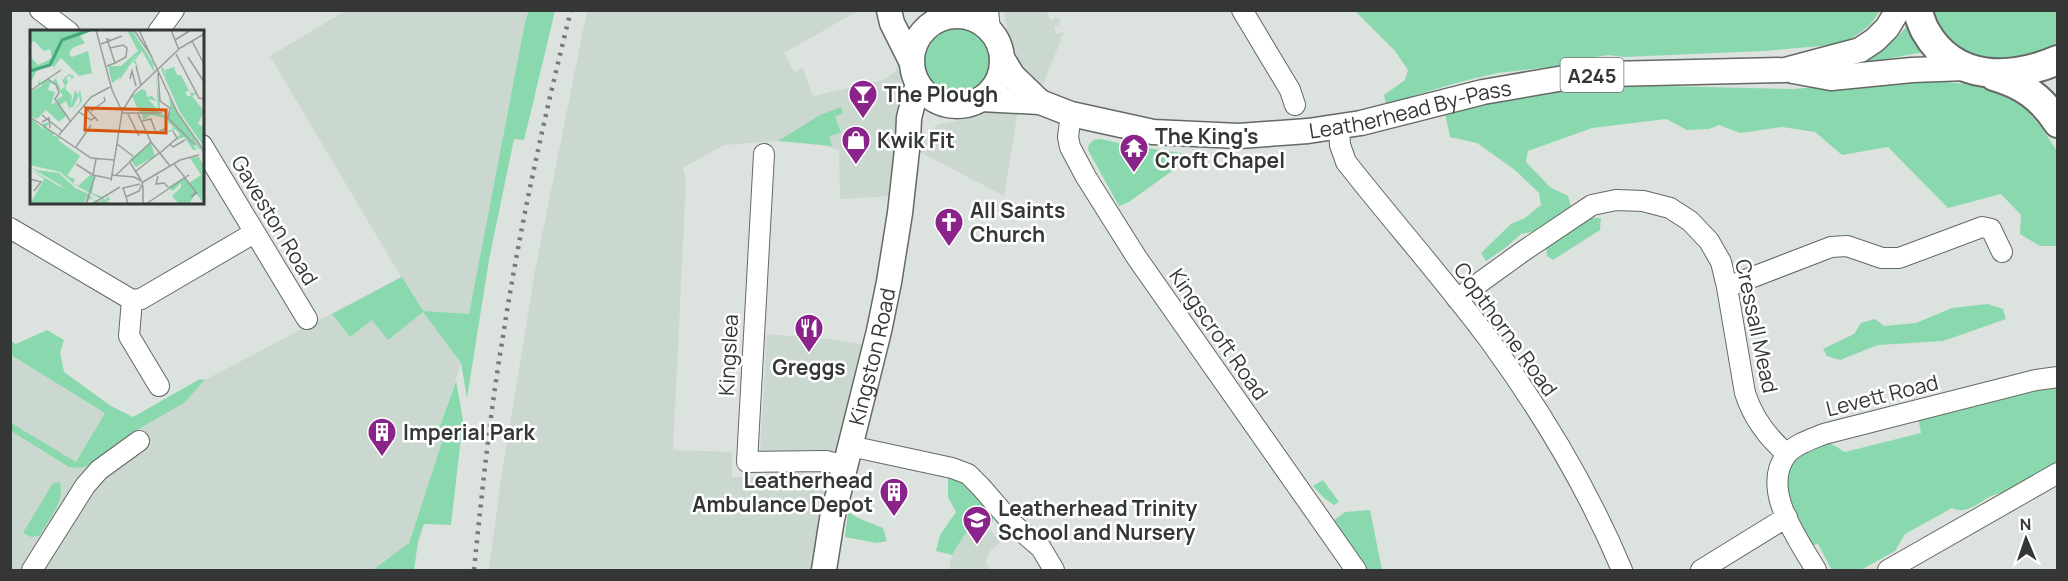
<svg xmlns="http://www.w3.org/2000/svg" width="2068" height="581" viewBox="0 0 2068 581" font-family="Manrope,sans-serif">
<style>
.built{fill:#cbd8d0}
.green{fill:#8ad9ae}
.lines{fill:none;stroke-linecap:round;stroke-linejoin:round}
.minor-casing{stroke:#646966;stroke-width:22}
.major-casing{stroke:#646966;stroke-width:27}
.highway-casing{stroke:#646966;stroke-width:32}
.minor{stroke:#fff;stroke-width:20}
.major{stroke:#fff;stroke-width:24}
.highway{stroke:#fff;stroke-width:28}
.rail{stroke:#767a78;stroke-width:4.5;stroke-dasharray:3 6;stroke-linecap:butt}
.labels{text-anchor:middle;dominant-baseline:central;stroke-width:5;stroke-linejoin:round;paint-order:stroke}
.shield{fill:#fff;stroke:#727372;stroke-width:1.5}
.shield-label{font-size:20px;font-weight:bold;fill:#353736}
.poi-label{font-size:21px;font-weight:bold;fill:#353736;stroke:#fff;text-anchor:start}
.street-label{font-size:21px;fill:#353736;stroke:#fff}
.inset-river{fill:none;stroke:#43a978;stroke-width:3}
.inset-road{fill:none;stroke:#999e9b;stroke-width:1.5}
.view{fill:#d65610;fill-opacity:0.15;stroke:#d65610;stroke-width:3}
.inset-edge{fill:none;stroke:#353736;stroke-width:3}
</style>
<rect width="100%" height="100%" fill="#dce2de"/>
<path class="built" d="M345,11H529L525,22L469,314L423,312L461,363L439,429L442,442L400,570H11L10,355L137,430L184,403L205,380L401,277L270,56Z
M587,11H858L784,53L794,72L803,68L813,96L883,80L895,72L898,64L905,91L892,196L840,199L839,150L819,144L778,141L724,145L683,168L686,180L673,450L732,452V477H808L830,489L814,570H489L501,478L535,271Z
M1004,11H1046L1051,21L1055,17L1061,20L1058,25L1054,27L1056,34L1064,32L1041,89L1023,76L1011,53Z
M1018,110L1004,196L918,151L925,136L937,125L960,120L987,111Z
M767,334L839,340L866,345L839,451L760,452Z
M981,526L989,529L1001,542L991,550L986,561L989,570H949L952,555L965,534Z"/>
<path class="green" d="M529,10L555,11L524,140L514,139L489,260L467,398L461,363L423,312L388,340L372,320L350,337L332,314L402,277L423,311L469,314L525,22Z
M1355,11H1880L1870,25L1844,44L1764,51L1624,57L1608,55L1596,57L1593,62L1497,73L1456,83L1386,104L1384,95L1405,80L1408,70L1395,51Z
M1929,11H2057V49L2015,63L1974,58L1954,46L1937,27Z
M921 61a36 36 0 1 1 72 0a36 36 0 1 1-72 0Z
M1907,26L1915,41L1924,52L1837,68C1868,57 1885,53 1907,26Z
M1921,79L1973,85L2002,93L2023,106L2041,127L2057,151V246H2040L2020,234L2021,215L2001,194L1948,208L1888,147L1842,155L1815,132L1782,127L1740,133L1719,125L1709,129L1687,130L1666,119L1592,128L1528,151L1526,162L1550,187L1568,196L1571,207L1537,231L1521,234L1505,248L1486,261L1481,253L1511,224L1525,218L1541,205L1539,193L1515,170L1477,143L1450,137L1445,113L1512,96L1591,87L1664,86L1793,89Z
M841,107L843,113L835,117L841,132L829,137L832,146L778,141L820,115Z
M1101,139L1127,145L1194,155L1129,202L1119,206L1088,150L1089,144L1094,140Z
M1586,218H1601L1600,230L1553,260L1547,256L1546,247Z
M1988,304L2003,309L2006,319L1943,341L1878,345L1840,360L1827,356L1823,349L1854,334L1861,323L1875,319L1884,326L1916,323L1952,308Z
M47,330L64,340L60,353L64,372L111,406L133,417L200,379L205,380L184,403L137,430L91,465L80,468L69,467L11,431V423L76,462L105,413L11,355L10,341L16,344Z
M456,381L463,420L451,525L424,524L418,542L414,570H373L409,543L442,442L439,429Z
M2057,383V464L2005,493C1986,491 1971,518 1952,508L1905,534L1895,551L1861,570H1832L1818,544L1811,546C1796,516 1767,475 1807,450C1813,446 1823,445 1830,443L1845,452L1921,433L1918,417Z
M948,475L959,478L994,513L992,523L989,529L981,526L965,534L952,555L936,551L940,535L956,512L948,497Z
M1323,480L1339,502L1334,505L1324,498L1313,486Z
M60,482C65,502 49,519 39,536L31,537L23,533L53,483Z
M1370,510L1382,570H1365L1333,521L1345,512Z
M848,512L858,518L883,528L887,541L877,543L845,537Z"/>
<g class="lines">
<g class="minor-casing">
<path id="minor" d="M40,10L69,32
M988,10L990,30
M1242,10L1290,90L1295,105
M950,16L956,10
M158,32L174,10
M1071,114L1068,137L1070,147L1086,177L1137,258L1356,570
M1339,128L1340,145L1346,162C1393,222 1444,279 1490,341C1542,412 1588,489 1622,570
M202,145L307,319
M764,154L747,462L826,461L845,466
M10,228L132,300L141,299L254,233
M1727,287L1831,247L1847,246L1882,258H1899L1982,227L1991,229L2002,252
M1457,299L1522,252L1592,205L1616,200L1643,201L1670,208L1690,221L1709,241L1721,262L1727,287L1745,393C1753,418 1767,437 1787,454
M132,300L129,336L159,386
M850,446L952,468L968,474L981,487L1013,524L1041,548L1054,570
M32,570L85,486L99,470L139,441
M1701,570L1787,517
M1816,570C1799,540 1759,489 1787,454C1795,444 1812,439 1824,434L2036,380L2058,377
M1888,570L2058,473"/>
</g>
<g class="major-casing">
<g id="major">
<path d="M889,10L892,23L911,61"/>
<circle cx="957" cy="61" r="45"/>
<path d="M1002,58L1013,76L1040,102"/>
<path d="M1793,71L1831,78L1912,70L1966,68"/>
<path id="s1" d="M981,99L1040,102L1071,114L1153,132L1239,136L1308,131L1361,123L1483,92L1564,78L1609,74L1785,70L1860,50L1875,40L1887,28L1898,10"/>
<path id="s2" d="M824,570L832,519L879,331L889,282L900,213L908,141L909,118L918,83"/>
</g>
</g>
<g class="highway-casing">
<path id="highway" d="M1917,10C1920,17 1922,26 1926,32C1955,82 2011,80 2058,60
M1994,76C2022,84 2041,97 2058,123"/>
</g>
<use href="#minor" class="minor"/>
<use href="#major" class="major"/>
<use href="#highway" class="highway"/>
<path class="rail" d="M474,570C482,492 490,413 503,336C520,226 544,118 571,10"/>
</g>
<defs>
<g id="bar-pin" transform="scale(1.5)"><path d="M0 17L-7.5 6A9.5 9.5 0 1 1 7.5 6Z" fill="#8a248b" stroke="#fff"/><path d="M-6-5H6L.8 .8V4.5H3.5V6h-7V4.5H-.8V.8Z" fill="#fff"/></g>
<g id="shop-pin" transform="scale(1.5)"><path d="M0 17L-7.5 6A9.5 9.5 0 1 1 7.5 6Z" fill="#8a248b" stroke="#fff"/><path d="M-5-2.5h2.3a2.7 3.5 0 0 1 5.4 0H5L5.5 6h-11ZM-1.5-2.5h3a1.5 2.3 0 0 0-3 0Z" fill="#fff"/></g>
<g id="temple-pin" transform="scale(1.5)"><path d="M0 17L-7.5 6A9.5 9.5 0 1 1 7.5 6Z" fill="#8a248b" stroke="#fff"/><path d="M0-6L5-2H3V0L6.5 2.5H4V6H1.5V3h-3V6H-4V2.5H-6.5L-3 0V-2H-5Z" fill="#fff"/></g>
<g id="church-pin" transform="scale(1.5)"><path d="M0 17L-7.5 6A9.5 9.5 0 1 1 7.5 6Z" fill="#8a248b" stroke="#fff"/><path d="M-1.2-6h2.4v3.5h3.3v2.4h-3.3V6h-2.4V-.1h-3.3v-2.4h3.3Z" fill="#fff"/></g>
<g id="restaurant-pin" transform="scale(1.5)"><path d="M0 17L-7.5 6A9.5 9.5 0 1 1 7.5 6Z" fill="#8a248b" stroke="#fff"/><path d="M-5-6h1v4h1v-4h1v4h1v-4h1v5L-1.5 .5V6h-2V.5L-5-1ZM5-6V6H3V1.5H1.5Q1.5-4 5-6Z" fill="#fff"/></g>
<g id="building-pin" transform="scale(1.5)"><path d="M0 17L-7.5 6A9.5 9.5 0 1 1 7.5 6Z" fill="#8a248b" stroke="#fff"/><path d="M-4-6H4V6H1V3H-1V6H-4ZM-2.5-4.3h1.7v1.8h-1.7ZM.8-4.3h1.7v1.8H.8ZM-2.5-1h1.7V.8h-1.7ZM.8-1h1.7V.8H.8Z" fill="#fff"/></g>
<g id="school-pin" transform="scale(1.5)"><path d="M0 17L-7.5 6A9.5 9.5 0 1 1 7.5 6Z" fill="#8a248b" stroke="#fff"/><path d="M0-5L7-2L0 1L-7-2ZM-4 1L0 2.5L4 1V4Q0 6-4 4Z" fill="#fff"/></g>
</defs>
<g fill-rule="evenodd">
<use href="#bar-pin" x="863" y="94"/>
<use href="#shop-pin" x="856" y="140"/>
<use href="#temple-pin" x="1134" y="148"/>
<use href="#church-pin" x="949" y="222"/>
<use href="#restaurant-pin" x="809" y="328"/>
<use href="#building-pin" x="382" y="432"/>
<use href="#building-pin" x="894" y="492"/>
<use href="#school-pin" x="977" y="520"/>
</g>
<g class="labels">
<rect class="shield" x="1560.5" y="58" width="63" height="34" rx="4.5"/>
<g class="shield-label">
<text x="1592" y="75">A245</text>
</g>
<g class="poi-label">
<text x="884" y="94">The Plough</text>
<text x="1155" y="136">The King's<tspan x="1155" dy="24">Croft Chapel</tspan></text>
<text x="877" y="140">Kwik Fit</text>
<text x="970" y="210">All Saints<tspan x="970" dy="24">Church</tspan></text>
<text x="809" y="367" text-anchor="middle">Greggs</text>
<text x="403" y="432">Imperial Park</text>
<text x="873" y="480" text-anchor="end">Leatherhead<tspan x="873" dy="24">Ambulance Depot</tspan></text>
<text x="998" y="508">Leatherhead Trinity<tspan x="998" dy="24">School and Nursery</tspan></text>
</g>
<g class="street-label">
<text stroke="none"><textPath href="#s1" startOffset="436">Leatherhead By-Pass</textPath></text>
<text transform="translate(275 220) rotate(59)">Gaveston Road</text>
<text transform="translate(1757 326) rotate(78)">Cressall Mead</text>
<text transform="translate(1506 329) rotate(54)">Copthorne Road</text>
<text transform="translate(1219 334) rotate(55)">Kingscroft Road</text>
<text transform="translate(728 355) rotate(-87)">Kingslea</text>
<text stroke="none"><textPath href="#s2" startOffset="219">Kingston Road</textPath></text>
<text transform="translate(1882 395) rotate(-14)">Levett Road</text>
</g>
</g>
<g transform="translate(30 30)">
<rect width="174" height="174" fill="#dce2de"/>
<path d="M0,0H60L50,6L55,13L42,18L39,24L42,27L58,21L62,43L49,46L31,28L24,37L28,41L21,35L8,38L0,54V26L8,35L22,28L20,19L14,21L4,11L0,14ZM97,0H102L123,33L125,44L112,21L105,30L108,37L103,32L108,23L89,51L90,47L82,53L78,36H91L108,21ZM133,37L137,49L135,40L144,37L147,45H151L159,61L155,62L157,66H161L160,62L167,64L162,66L174,81L168,94L174,97V117L150,82L131,39ZM39,44L44,46L42,50L40,45L36,48L38,51L35,58L42,66L41,76L45,60L48,65L50,60L52,71L42,83L50,72L49,65L43,77L39,78L36,71L30,75L27,69L33,66L23,51L28,46L26,49L31,60L35,56L31,48L35,51L34,48ZM126,44L130,77L128,82L137,87L141,81L139,68L174,124L157,106L167,120H163L154,107L144,111L150,104L145,99L140,102H136L144,98L134,88L121,85L113,90L112,84L127,82L110,84L102,66L112,59L116,61L117,67L122,66L127,71L118,69L128,80ZM17,49L25,55L20,53L18,60L25,62L21,75L26,72L36,86L29,92L16,80L7,89L0,86V62L13,55L8,54V50L10,53ZM1,88L14,100L12,94L20,92L16,97L24,103L23,106L30,107L28,110L50,126L37,146L45,149L43,153L48,156L60,145L65,146L62,163L73,167L75,170L78,166L80,170L76,171L81,174H67L62,168L56,172L57,164L54,174H0L14,149L0,139L29,156L35,158L0,137L7,140L29,143L45,158L57,163L67,172L73,170L45,155L30,142L0,135ZM121,113L125,126L106,137L100,129ZM169,127L174,136V174L166,163L159,174H149L142,166L151,157V153L143,161L138,157L154,147L159,153L171,145L160,128Z" fill="#8ad9ae"/>
<path class="inset-river" d="M0,41L20,35L32,10L60,0"/>
<path class="inset-road" d="M66,0L82,60L93,83M104,0L122,27M109,0L147,82L174,121M141,0L149,20M145,10L161,0M162,11L174,34M71,14L92,6M80,18L93,15L97,18L96,27L85,33M146,24L169,68L174,69M158,27L174,52M77,36L85,33L77,9L81,11M106,36L111,55M128,43L130,71L140,78L138,89M18,49L26,55L29,63L25,69L41,92M100,49L102,41L106,56M0,61L31,40M54,76L68,91M93,80L104,62L150,18L174,4M61,81L75,71L74,67M49,82L61,90L66,87M92,83H132M98,84L109,106M108,84L121,112L140,136M12,85L32,101M0,87L61,128L84,130M137,87L165,115M112,91L121,89L126,103L137,98M12,92L19,88L20,98M29,105L61,67L80,57M87,114L103,126M140,114L143,117L155,110M46,117L61,95M130,123L147,108L143,101M66,129L63,145L82,149M99,131L111,150M46,134L63,145M144,134L154,146V147L166,162L167,163L161,167L166,162M106,141L129,123M81,145L104,147L113,152M86,145L121,112M128,146L126,154L134,153L138,157M0,149L11,152L4,161M81,151L92,82M113,152L150,130L169,125M113,155V174M96,167L93,158L110,154M56,174L65,146M62,174L90,157M98,174L96,167L109,161L113,152M116,174L159,145"/>
<path class="view" d="M56,78L136,80V103L55,100Z"/>
<rect width="174" height="174" class="inset-edge"/>
</g>
<rect width="2068" height="581" fill="none" stroke="#353736" stroke-width="24"/>
<g transform="translate(2026 539) rotate(358)" stroke="#ffffff" stroke-width="4.5" paint-order="stroke">
<path d="M0-4.5L10 22L0 15L-10 22Z" fill="#353736"/>
<text y="-9" font-size="16" font-weight="bold" text-anchor="middle" fill="#353736">N</text>
</g>
</svg>
